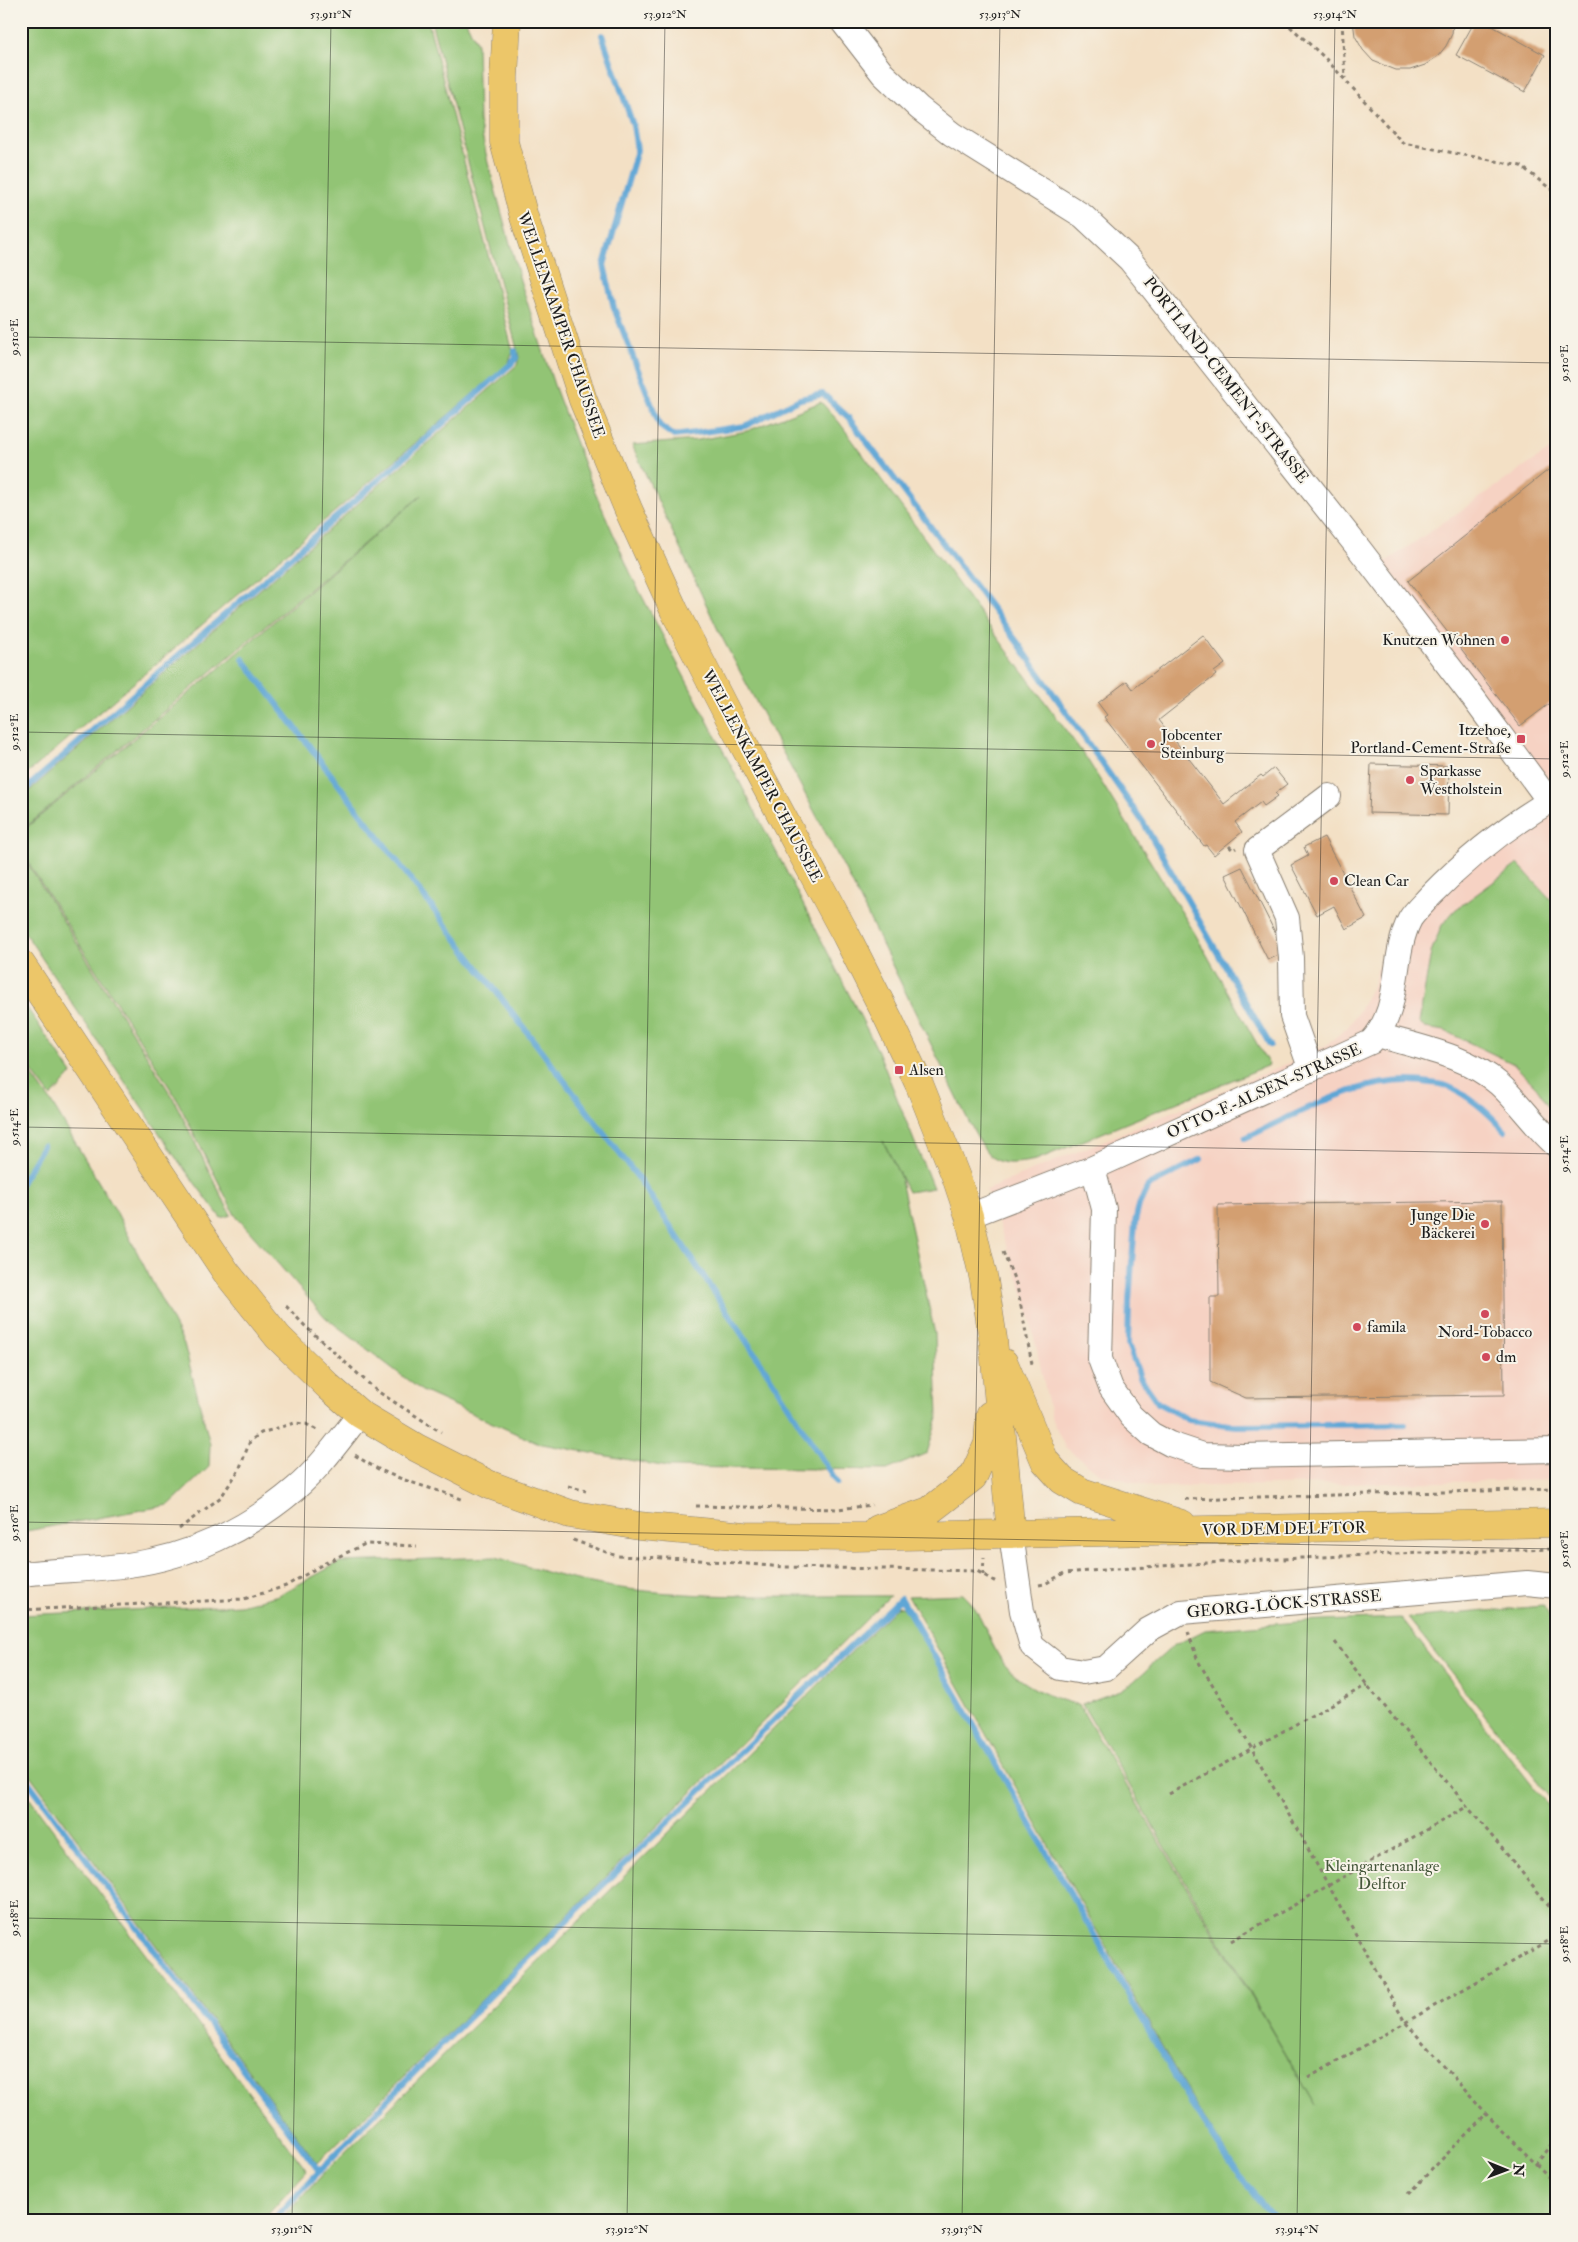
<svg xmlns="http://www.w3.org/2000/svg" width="1578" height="2242" viewBox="0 0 1578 2242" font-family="'IM FELL Double Pica',serif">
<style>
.built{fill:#f6d2c3}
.green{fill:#92c475;stroke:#577048}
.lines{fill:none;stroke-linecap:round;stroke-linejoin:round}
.stream{stroke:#5ea6d5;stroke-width:6}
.building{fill:#d39f71}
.minor-casing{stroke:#887e70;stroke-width:26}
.major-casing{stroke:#887e70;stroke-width:29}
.path{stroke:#887e70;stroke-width:3;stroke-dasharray:4 4;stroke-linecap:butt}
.minor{stroke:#fff;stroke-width:24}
.major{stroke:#ecc669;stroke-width:28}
.ticks{fill:none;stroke:#1c1c1c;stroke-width:1;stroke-opacity:0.45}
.poi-dot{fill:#d1495b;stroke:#f7f3e8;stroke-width:2}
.labels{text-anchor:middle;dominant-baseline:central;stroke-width:4;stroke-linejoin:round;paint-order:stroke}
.street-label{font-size:16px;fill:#1c1c1c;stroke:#f7f3e8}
.poi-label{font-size:16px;fill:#1c1c1c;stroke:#f7f3e8;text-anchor:start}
.park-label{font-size:16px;fill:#45573b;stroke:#f7f3e8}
.neatline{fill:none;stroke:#1c1c1c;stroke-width:2}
.ticks-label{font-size:12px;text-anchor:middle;fill:#1c1c1c}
</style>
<rect width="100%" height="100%" fill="#f7f3e8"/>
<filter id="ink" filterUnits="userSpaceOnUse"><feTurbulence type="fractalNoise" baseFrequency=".02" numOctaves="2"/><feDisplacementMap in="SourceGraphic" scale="10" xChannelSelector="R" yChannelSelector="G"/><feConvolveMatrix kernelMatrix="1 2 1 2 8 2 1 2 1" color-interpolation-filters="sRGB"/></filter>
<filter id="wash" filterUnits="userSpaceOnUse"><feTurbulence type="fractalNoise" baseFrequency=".0096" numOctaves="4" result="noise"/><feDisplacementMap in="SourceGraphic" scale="20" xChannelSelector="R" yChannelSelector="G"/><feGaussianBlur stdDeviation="1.12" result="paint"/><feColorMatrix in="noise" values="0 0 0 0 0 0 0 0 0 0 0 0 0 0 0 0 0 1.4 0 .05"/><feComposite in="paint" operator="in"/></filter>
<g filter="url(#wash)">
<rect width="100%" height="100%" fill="#f3e0c5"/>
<path class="built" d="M1557,445V1480L1153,1487L1100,1474L1065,1447L1052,1420L1026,1300L986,1190L1284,1065L1325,1046L1348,1027L1357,1014L1374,983L1384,945L1397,923L1556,790L1384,563Z"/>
<path class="green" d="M21,21H428L513,352L508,364L21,779Z
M431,21H466L477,44L479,121L488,163L520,280L554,385L589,478L633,579L780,859L878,1051L933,1188L908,1192L883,1141L900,1176L935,1334L938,1417L927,1453L887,1470L667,1467L537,1443L422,1391L325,1317L235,1215L175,1096L21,851V832L211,675L422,495L21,831V798L517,365L519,357Z
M821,402L839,422L1087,759L1194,932L1269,1065L1036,1160C990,1169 990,1159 969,1122L848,875L719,632L632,445L698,440L747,431Z
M21,853L173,1098L231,1215L221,1218L176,1158L21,927Z
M1518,864L1557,906V1118L1537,1088L1514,1064L1445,1031L1425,1028L1419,1023L1431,952L1442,925L1455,910Z
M21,999L72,1074L51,1097L21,1057Z
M21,1060L50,1100L117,1213L184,1344L210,1444L209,1467L169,1505L21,1532Z
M496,1557C535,1569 573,1581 613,1587C702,1600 800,1595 890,1596L317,2163L21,1763V1615L240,1605L279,1595L340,1562Z
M963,1594C983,1612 987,1639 1002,1661C1019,1685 1051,1698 1079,1705L1316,2106L1082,1704L1121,1690L1133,1682L1173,1646L1205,1630L1298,1622L1401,1618L1557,1817V2221H1281L1241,2175L1194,2103L908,1596Z
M898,1606L904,1608L908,1613L1189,2105L1237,2177L1275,2221H280L325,2172Z
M1543,1606L1557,1626V1806L1408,1618Z
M21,1787L307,2171L262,2221H21Z"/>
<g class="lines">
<path class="stream" d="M602,35L633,125L637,150L604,265L614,308L660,426L674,436L745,426L800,399L823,394L848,417L1018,643L1143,822L1270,1045
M243,659L639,1179L769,1375L837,1483
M21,793L511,364L516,358L515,351
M1245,1138C1300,1113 1368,1071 1431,1083C1437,1084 1444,1084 1449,1087C1472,1097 1489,1113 1505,1131
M1201,1159L1148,1186L1139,1205L1135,1222L1129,1301L1128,1344L1140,1377L1158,1403L1189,1420L1237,1426L1405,1424
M21,1183L43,1146
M21,1772L319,2171
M273,2221C473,2004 689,1803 901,1598L1191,2104L1239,2176L1278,2221"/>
</g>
<g id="blocks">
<path class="building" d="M1353,21H1453L1452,34L1446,46L1438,56L1425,65L1410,70H1396L1373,61L1363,50L1355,36Z
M1475,21H1483L1545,55L1525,92L1456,55Z
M1557,463V698L1520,726L1408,581Z
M1203,635L1225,664L1214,672L1216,675L1159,720L1224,804L1261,775L1263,777L1274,768L1287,784L1275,793L1278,796L1264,806L1261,802L1235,822L1242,832L1214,855L1206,845L1204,846L1104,717L1107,715L1098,703L1127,681L1133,689Z
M1371,764L1449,766L1448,815L1369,813Z
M1324,837L1366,918L1346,929L1334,906L1317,915L1291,865L1308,856L1304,847Z
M1242,867L1285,952L1268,960L1225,875Z
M1502,1201L1504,1395L1246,1398L1210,1382V1297H1219L1218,1205Z"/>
</g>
</g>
<g filter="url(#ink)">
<use href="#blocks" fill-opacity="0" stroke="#887e70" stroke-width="1"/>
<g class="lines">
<g class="minor-casing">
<path id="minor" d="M842,21L883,74L919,108L952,134L1083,216L1130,260L1360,550L1474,699L1549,801
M1378,1035C1418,1047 1466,1055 1499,1084C1520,1103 1535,1127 1557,1146
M1311,1070L1292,1016L1291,958L1287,918L1257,850L1329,796
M1093,1168L1104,1209L1100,1359L1111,1388L1131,1416L1151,1434L1170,1444L1203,1455L1243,1456L1557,1450
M969,1216L1093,1168L1371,1042C1403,1008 1390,958 1410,919C1415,911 1424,903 1430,896C1467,858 1511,823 1557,797
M1011,1534L1022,1611L1032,1646L1060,1668L1083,1672L1106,1668L1148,1630L1181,1612L1527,1583L1557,1586
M21,1574C57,1570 93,1570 128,1565C190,1557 248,1529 295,1489C320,1468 340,1439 360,1414"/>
</g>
<g class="major-casing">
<path id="major" d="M507,21L504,77V142L524,217L583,400L629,511L674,610L732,723L846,935L889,1020L920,1086L956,1177L969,1216L984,1280L993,1339L1011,1534
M21,964L226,1272L278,1337L329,1387L360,1414L417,1448L490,1485L570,1514L639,1526L745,1536L854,1537L1557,1523
M1004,1363L1045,1461L1062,1480L1082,1492L1182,1524
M878,1529L929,1511L973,1477L988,1444L990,1415"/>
</g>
<path class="path" d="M1284,21L1324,57L1403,143L1521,166L1557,194
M1342,21L1345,78
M1229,846L1233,850L1236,848
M1003,1252L1017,1286L1032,1364
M286,1306L305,1326L377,1391L441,1432
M355,1455C390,1480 426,1485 464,1500
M568,1486L586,1491
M1185,1499L1557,1489
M696,1506L838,1509L872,1505
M179,1529L221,1497L239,1470L250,1441L261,1433L294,1423L306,1424L319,1431
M573,1540L617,1556L687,1559L784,1567L977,1571L996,1582
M983,1575L984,1558
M1039,1585L1045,1584L1064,1573C1228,1560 1392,1553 1557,1549
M21,1610L244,1599L286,1586L325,1563L365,1544L417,1546
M1188,1632L1198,1661L1252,1749L1405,2022L1486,2114L1557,2185
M1335,1642L1367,1685L1557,1915
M1169,1794L1367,1685
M1231,1941L1468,1806
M1308,2078L1557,1936
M1535,2165L1557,2139
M1408,2194L1486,2114"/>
<use href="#minor" class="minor"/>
<use href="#major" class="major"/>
</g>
</g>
<path class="ticks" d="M21,337L1557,363M21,732L1557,759M21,1127L1557,1154M21,1522L1557,1549M21,1918L1557,1944M292,2221L331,21M627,2221L665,21M962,2221L1000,21M1297,2221L1335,21"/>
<g class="poi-dot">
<circle cx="1505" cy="640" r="5"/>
<rect x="1516" y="734" width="10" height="10" rx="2.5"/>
<circle cx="1151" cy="744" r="5"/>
<circle cx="1410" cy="780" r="5"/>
<circle cx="1334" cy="881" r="5"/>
<rect x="894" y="1065" width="10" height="10" rx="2.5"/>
<circle cx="1485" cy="1224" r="5"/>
<circle cx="1485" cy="1314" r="5"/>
<circle cx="1357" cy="1327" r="5"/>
<circle cx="1486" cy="1357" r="5"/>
</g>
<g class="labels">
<g class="street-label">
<text transform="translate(561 325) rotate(71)">WELLENKAMPER CHAUSSEE</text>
<text transform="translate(1226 380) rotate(52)">PORTLAND-CEMENT-STRASSE</text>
<text transform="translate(762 776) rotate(62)">WELLENKAMPER CHAUSSEE</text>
<text transform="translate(1264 1091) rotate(-24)">OTTO-F.-ALSEN-STRASSE</text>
<text transform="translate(1284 1529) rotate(-1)">VOR DEM DELFTOR</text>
<text transform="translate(1284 1604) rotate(-5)">GEORG-LÖCK-STRASSE</text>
</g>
<g class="poi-label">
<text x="1495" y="640" text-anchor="end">Knutzen Wohnen</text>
<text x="1511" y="730" text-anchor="end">Itzehoe,<tspan x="1511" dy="18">Portland-Cement-Straße</tspan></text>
<text x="1161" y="735">Jobcenter<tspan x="1161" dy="18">Steinburg</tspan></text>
<text x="1420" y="771">Sparkasse<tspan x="1420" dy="18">Westholstein</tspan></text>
<text x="1344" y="881">Clean Car</text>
<text x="909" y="1070">Alsen</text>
<text x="1475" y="1215" text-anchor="end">Junge Die<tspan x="1475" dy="18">Bäckerei</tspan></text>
<text x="1367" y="1327">famila</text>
<text x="1485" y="1332" text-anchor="middle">Nord-Tobacco</text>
<text x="1496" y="1357">dm</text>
</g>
<g class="park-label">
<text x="1382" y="1866">Kleingartenanlage<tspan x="1382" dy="18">Delftor</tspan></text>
</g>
</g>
<rect width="1578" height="2242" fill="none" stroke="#f7f3e8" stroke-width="55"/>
<g transform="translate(1506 2170) rotate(91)" stroke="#f7f3e8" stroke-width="4" paint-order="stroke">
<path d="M0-4L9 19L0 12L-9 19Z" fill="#1c1c1c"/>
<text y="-8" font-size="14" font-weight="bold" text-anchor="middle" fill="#1c1c1c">N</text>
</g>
<rect x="28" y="28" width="1522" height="2186" class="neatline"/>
<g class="ticks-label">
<text x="331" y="18">53.911°N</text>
<text x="665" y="18">53.912°N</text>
<text x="1000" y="18">53.913°N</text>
<text x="1335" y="18">53.914°N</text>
<text transform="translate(14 337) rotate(-90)" y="4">9.510°E</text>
<text transform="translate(1564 363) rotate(-90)" y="4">9.510°E</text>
<text transform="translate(14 732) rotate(-90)" y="4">9.512°E</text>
<text transform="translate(1564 759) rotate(-90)" y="4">9.512°E</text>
<text transform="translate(14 1127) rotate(-90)" y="4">9.514°E</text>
<text transform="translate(1564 1154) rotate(-90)" y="4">9.514°E</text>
<text transform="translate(14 1523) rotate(-90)" y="4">9.516°E</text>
<text transform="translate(1564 1549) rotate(-90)" y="4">9.516°E</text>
<text transform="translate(14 1918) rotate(-90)" y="4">9.518°E</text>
<text transform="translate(1564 1944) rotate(-90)" y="4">9.518°E</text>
<text x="292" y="2233">53.911°N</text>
<text x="627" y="2233">53.912°N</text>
<text x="962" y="2233">53.913°N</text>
<text x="1297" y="2233">53.914°N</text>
</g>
</svg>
